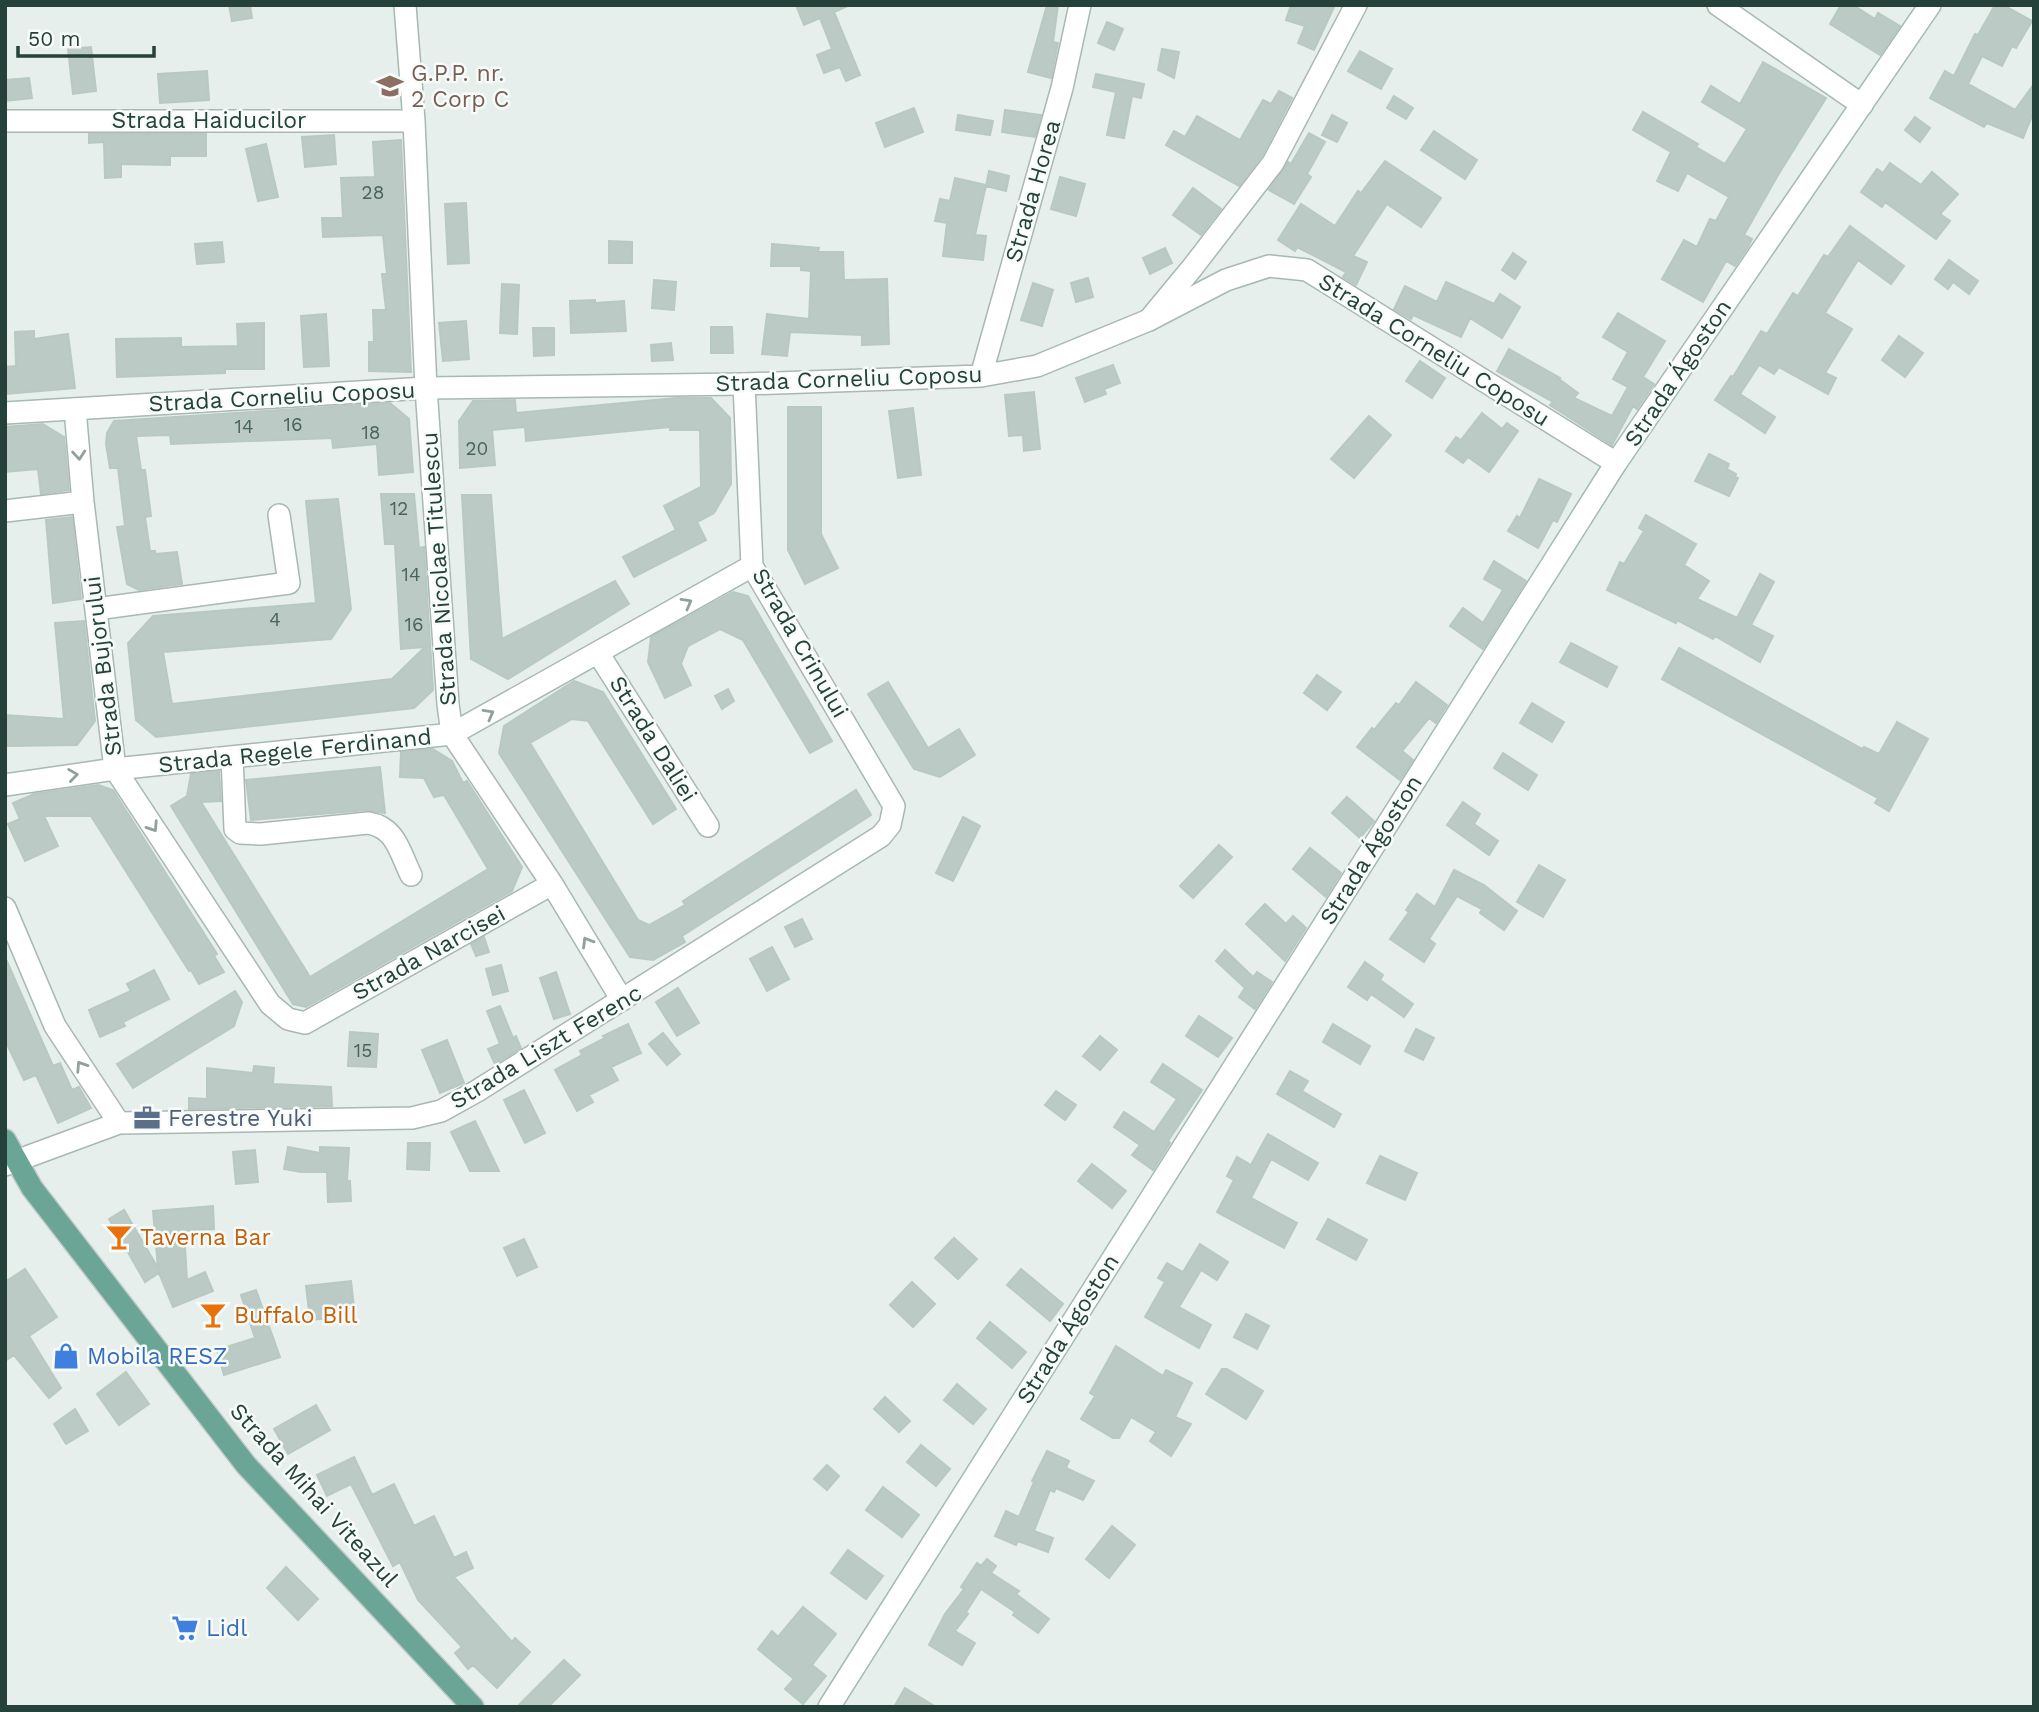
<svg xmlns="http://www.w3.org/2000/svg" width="2039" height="1712" viewBox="0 0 2039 1712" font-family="'Work Sans',sans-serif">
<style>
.building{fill:#bbcac4;stroke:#b8c9c2;stroke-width:2}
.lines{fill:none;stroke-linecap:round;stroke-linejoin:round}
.minor-casing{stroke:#a8b8b2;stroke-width:24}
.tertiary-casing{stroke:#a8b8b2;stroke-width:24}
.secondary-casing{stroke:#a4bbb3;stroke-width:24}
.primary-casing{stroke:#c2cac8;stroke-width:24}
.minor{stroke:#fff;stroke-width:21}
.tertiary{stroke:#fff;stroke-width:21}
.secondary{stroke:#fff;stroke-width:21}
.primary{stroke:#6aa596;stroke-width:21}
.oneway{stroke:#92a09c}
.labels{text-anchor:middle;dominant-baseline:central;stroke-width:5;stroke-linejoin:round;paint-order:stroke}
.number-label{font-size:19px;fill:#4a645c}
.education-label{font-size:23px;fill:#785e54;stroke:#f7fbf9;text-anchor:start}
.street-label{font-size:23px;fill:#24423a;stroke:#f7fbf9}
.service-label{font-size:23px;fill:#4e5e75;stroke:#f7fbf9;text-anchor:start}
.food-label{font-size:23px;fill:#c56008;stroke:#f7fbf9;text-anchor:start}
.shop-label{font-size:23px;fill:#366cbe;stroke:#f7fbf9;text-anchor:start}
</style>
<rect width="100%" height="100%" fill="#e6efeb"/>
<path class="building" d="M229,5H250L252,18L232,21Z
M796,5H850L834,12L860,75L846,81L840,67L824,73L817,55L832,49L820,18L804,25Z
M1047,5H1058L1053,42L1058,43L1051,78L1028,72Z
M1291,5H1335L1314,50L1298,43L1305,26L1286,20Z
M1841,5H1853L1875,19L1878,13L1900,26L1880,55L1830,24Z
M1995,5H2003L2032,21L2016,48L2012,46L2002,66L1982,56L1968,84L2015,110L2034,84V111L2023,138L1987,123L1984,127L1930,98L1945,71L1954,76L1975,34L1978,35Z
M1107,22L1123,29L1114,50L1098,43Z
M91,47L96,91L73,94L68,49Z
M1162,49L1179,52L1174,78L1158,70Z
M1360,51L1392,69L1381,89L1348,71Z
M1763,62L1826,98L1778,175L1744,235L1752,239L1748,247L1735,266L1726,261L1703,302L1662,279L1684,240L1697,247L1710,219L1716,221L1729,197L1687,173L1678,191L1657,181L1671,152L1633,130L1643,112L1698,144L1696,147L1725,164L1747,129L1702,102L1711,86L1740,104Z
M207,71L209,100L160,103L158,74Z
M1096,74L1144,84L1141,98L1132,96L1124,138L1107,135L1116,92L1093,87Z
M29,78L32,98L5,101V80Z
M1279,91L1292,98L1262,156L1239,186L1166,145L1174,131L1185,137L1197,116L1240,140L1263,100L1271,104Z
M1394,96L1413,108L1406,119L1387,108Z
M914,108L923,132L885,147L876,123Z
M1005,110L1041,115L1035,137L1002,132Z
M958,115L993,121L990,135L956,130Z
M1332,115L1347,123L1337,142L1322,135Z
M1915,117L1930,128L1920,142L1905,130Z
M1434,131L1477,160L1465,179L1421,150Z
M1309,133L1325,142L1307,174L1311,177L1294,204L1269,190L1288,162L1291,164Z
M89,134H206V156H170V165L121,164V177L105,178L104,142L89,143Z
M334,135L336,164L305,167L302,137Z
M401,140L411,372L369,371V342H374L373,310H386L382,274H387L383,235L323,237L322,218H343L341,178L375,177L373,142Z
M266,144L278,197L258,201L246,149Z
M1385,161L1441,198L1421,227L1387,204L1353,256L1367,262L1356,285L1343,277L1346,272L1297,247L1295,251L1278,240L1301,204L1335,226L1358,191L1361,193Z
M1890,163L1921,185L1932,172L1958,194L1940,214L1950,221L1936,239L1885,202L1882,207L1861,192L1877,169L1883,173Z
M989,171L1009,176L1006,191L986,186Z
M1060,177L1085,184L1076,216L1051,209Z
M955,178L986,185L975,235L986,236L983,260L943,256L947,223L935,221L940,199L950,201Z
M1193,188L1221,209L1201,235L1173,215Z
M466,203L469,263L448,264L445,204Z
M1850,226L1904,266L1891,284L1858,260L1825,313L1852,329L1825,373L1836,378L1828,394L1779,367L1774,374L1759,365L1740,394L1775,417L1765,433L1715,400L1731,376L1733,377L1761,331L1767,334L1793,293L1798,296L1824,255L1828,257Z
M609,241L632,242V263H609Z
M222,242L224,262L197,264L195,244Z
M772,244L819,248L818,252H843L844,280L887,279L889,344L862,345V335L790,332L787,356L762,354L767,314L809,319L811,271L801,270V266H771Z
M1165,248L1172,263L1150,274L1143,258Z
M1513,253L1526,262L1515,279L1502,270Z
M1949,260L1978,281L1969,294L1953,282L1948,289L1935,279Z
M1088,278L1093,297L1076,302L1071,283Z
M654,280L676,282L674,310L652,308Z
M1446,282L1494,304L1500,294L1520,307L1502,338L1470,318L1461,337L1413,315L1411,319L1394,309L1405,286L1437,302Z
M1033,283L1053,290L1042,326L1021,320Z
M502,284L519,285L517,334L500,333Z
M595,300V303L624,301L626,331L571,333L570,301Z
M1618,313L1665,341L1643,377L1654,384L1637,409L1633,406L1612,445L1550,405L1553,402L1497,371L1509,349L1560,378L1559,379L1578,393L1574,398L1612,416L1628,387L1613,379L1628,352L1603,337Z
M326,314L329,366L304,367L301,316Z
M466,321L469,359L443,361L439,323Z
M264,323V369H225V373L117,377L116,339L181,338V347L238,346L237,324Z
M711,327H732L733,353H711Z
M533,328H554V355L534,356Z
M34,331V339L68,334L75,388L6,394L5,367L16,366L15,332Z
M1899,336L1923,353L1905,377L1882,360Z
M671,343L673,360L652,361L651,345Z
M1420,361L1445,378L1432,398L1406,381Z
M1113,365L1120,383L1104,389L1106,394L1085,402L1076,378Z
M1034,392L1040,449L1024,451L1023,435L1009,436L1005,395Z
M676,398H711L730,418L731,484L714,513L697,522L706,540L634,577L623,557L676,530L664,506L701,487L700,430H670V427L526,441L525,427L492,430L495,465L460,468L459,421L473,401L515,400L516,413Z
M390,403L409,419L413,472L379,475L377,444L333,448L332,438L171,444L170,435L136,436L141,470H145L151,516L145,517L150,551H155V554L177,552L182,584L139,590L127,584L117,527L125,526L118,468H110L106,444L107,433L114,421Z
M788,407H821V534L838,568L805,584L788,550Z
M913,408L921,475L898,478L889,411Z
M1482,413L1502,429L1507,423L1518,431L1489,472L1468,457L1463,463L1446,451L1456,437L1461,440Z
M1369,416L1391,435L1354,478L1331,459Z
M43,424L64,437L69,490L41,494L38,469L5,472V427Z
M1709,454L1729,464L1727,469L1736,474L1735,477L1738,478L1729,496L1695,481Z
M1539,479L1571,494L1557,522L1553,520L1538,548L1508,531L1517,516L1520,518Z
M381,494H414L419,548L424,547L433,690L414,708L156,737L136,720L128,643L153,616L316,603L306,501L338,499L351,609L331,639L163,652L172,704L392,679L425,647L401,649L395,544H385Z
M462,495H491L502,639L615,581L629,604L508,679L471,659Z
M1646,515L1696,544L1684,565L1709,581L1697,599L1737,618L1760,574L1774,582L1751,625L1773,636L1760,662L1715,636L1713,639L1677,620L1676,623L1607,590L1620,562L1624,564L1644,531L1639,528Z
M72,517L81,599L53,603L46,520Z
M1494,561L1526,581L1483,649L1450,626L1463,608L1483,623L1503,590L1484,579Z
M733,592L748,596L832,741L810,753L743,640L720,629L688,646L681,664L691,685L665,698L648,662L651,637Z
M84,621L95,721L77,745L5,746V715L64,719L55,623Z
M1571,643L1617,667L1607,687L1560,662Z
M1679,648L1862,749L1864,747L1879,754L1897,722L1928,739L1889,811L1875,803L1878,798L1662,679Z
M1317,675L1341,692L1327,710L1304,693Z
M574,681L603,692L676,809L653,824L588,721L572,719L530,743L638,920L649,925L685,905L683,901L856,790L871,815L682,936L685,942L653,960L630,957L499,753L504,726Z
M888,682L928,748L959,729L975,755L940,777L914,769L868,694Z
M1416,682L1447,705L1436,723L1429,718L1402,751L1413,760L1400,780L1357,747L1372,728L1374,730L1396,703L1399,705Z
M728,689L734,701L722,709L715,696Z
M1532,703L1564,722L1552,742L1520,723Z
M433,749L452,761L463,783L467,781L522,867L512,891L306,1007L293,1004L171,806L187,796L191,774L219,771L221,801L201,802L310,977L488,869L444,795L434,797L424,778L400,777L401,752Z
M1503,753L1537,775L1528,790L1494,768Z
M380,767L385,813L367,810L251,820L246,780Z
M98,785L113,790L217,954L214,956L224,972L199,984L191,970L189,971L91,816H44L58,846L25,861L8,824L20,819L13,803L34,794Z
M1347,797L1374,821L1360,838L1332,813Z
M1463,802L1480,814L1474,824L1498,841L1489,855L1447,825Z
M963,817L980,826L953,881L936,873Z
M1219,845L1232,857L1193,898L1180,886Z
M1310,848L1341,873L1326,897L1293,869Z
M1539,865L1565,880L1543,917L1517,902Z
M1454,870L1484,885L1517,911L1504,930L1480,913L1482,909L1457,896L1429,939L1435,944L1424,962L1390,939L1409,912L1406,910L1417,894L1435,907Z
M1265,904L1286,924L1293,916L1306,928L1285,961L1246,924Z
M802,919L812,939L795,947L785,927Z
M484,937L489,952L476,956L471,944Z
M772,947L789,979L767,991L750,959Z
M1225,950L1253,977L1257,972L1272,982L1255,1009L1239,997L1245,988L1216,961Z
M5,957L53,1066L60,1063L72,1090L79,1087L91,1108L58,1123L36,1075L24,1080L5,1040Z
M1365,962L1383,975L1380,980L1413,1004L1404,1017L1371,994L1367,1000L1348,987Z
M501,965L508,991L493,995L486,969Z
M154,970L169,999L123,1022L125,1026L100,1037L89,1010L131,991L127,984Z
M556,972L570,1014L554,1019L540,978Z
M678,988L699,1023L677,1036L656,1002Z
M235,991L242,1002L234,1026L133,1088L117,1064Z
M500,1006L513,1038L516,1036L521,1048L495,1064L488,1049L500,1044L487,1011Z
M1199,1016L1232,1038L1218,1057L1186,1036Z
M628,1024L641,1053L611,1067L618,1080L589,1095L593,1102L577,1111L555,1070L582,1055L580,1051L605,1038L603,1036Z
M1333,1024L1370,1046L1360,1064L1323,1042Z
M1416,1029L1434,1038L1423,1060L1405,1051Z
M350,1032L378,1034L376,1067L348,1066Z
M663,1033L680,1054L667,1065L649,1044Z
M1100,1036L1117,1050L1100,1070L1083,1056Z
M447,1040L464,1083L440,1093L422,1050Z
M1163,1064L1202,1090L1168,1141L1170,1143L1153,1170L1132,1155L1140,1145L1114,1127L1124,1112L1154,1132L1177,1099L1151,1082Z
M254,1066L274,1068L273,1084L331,1087L332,1106L189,1109V1098L207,1099V1068L253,1073Z
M1290,1071L1308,1081L1302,1091L1341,1114L1334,1127L1277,1094Z
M524,1090L545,1133L525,1143L504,1100Z
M1056,1091L1076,1105L1065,1120L1045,1105Z
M475,1121L499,1171H470L451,1132Z
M1268,1134L1318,1163L1308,1180L1271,1159L1251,1198L1297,1223L1284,1248L1217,1212L1234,1180L1227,1176L1237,1157L1251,1165Z
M408,1143H430L429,1170L407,1169Z
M288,1147L320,1153V1147L349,1148L347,1181H350L351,1201L328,1202L327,1172H301L284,1169Z
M255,1150L258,1182L236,1184L233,1152Z
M1380,1156L1417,1173L1405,1200L1367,1183Z
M1092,1164L1126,1191L1112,1208L1078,1181Z
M213,1206L214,1229L184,1231L187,1280L205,1272L213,1291L173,1307L159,1273L145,1282L109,1219L124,1210L158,1268L153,1211Z
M1328,1219L1367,1240L1356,1260L1317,1239Z
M954,1238L977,1259L958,1279L935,1258Z
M524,1239L537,1267L517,1276L504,1248Z
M1200,1244L1228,1262L1217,1280L1201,1270L1179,1307L1211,1325L1199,1348L1145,1317L1165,1282L1158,1278L1167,1263L1183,1272Z
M25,1269L57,1317L29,1336L61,1388L49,1398L14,1355L5,1361V1282Z
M1021,1269L1063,1304L1050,1321L1007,1285Z
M351,1281L355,1316L310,1320L306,1286Z
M912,1282L935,1304L913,1327L890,1305Z
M256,1290L280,1357L224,1375L217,1350L255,1338L241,1295Z
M1246,1314L1269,1326L1257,1349L1234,1337Z
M990,1322L1026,1352L1012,1368L977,1338Z
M1116,1346L1163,1376L1166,1370L1192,1383L1175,1417L1191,1424L1171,1456L1150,1441L1156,1432L1131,1417L1119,1438H1113L1081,1419L1095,1396L1090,1393Z
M1222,1369H1227L1263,1391L1246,1419L1206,1394Z
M126,1372L149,1404L119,1425L97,1394Z
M957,1384L986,1409L973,1424L944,1400Z
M885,1397L910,1421L899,1432L874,1409Z
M316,1405L330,1430L288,1454L274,1429Z
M75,1409L88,1431L66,1444L54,1424Z
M921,1445L950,1469L936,1486L907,1462Z
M1047,1451L1069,1461L1066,1468L1094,1481L1083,1500L1056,1488L1054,1492L1050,1490L1034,1531L1053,1538L1048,1552L1018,1541L1016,1545L995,1536L1006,1511L1019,1517L1034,1482L1032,1481Z
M354,1457L372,1495L394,1484L414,1526L434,1516L454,1558L466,1552L473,1568L454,1577L512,1642L515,1638L530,1652L497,1688L473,1665L468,1669L455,1653L462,1647L418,1600L400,1562L393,1566L351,1484L327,1496L317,1475Z
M827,1465L839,1476L827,1490L814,1479Z
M883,1487L919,1515L902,1537L866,1510Z
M1112,1526L1135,1545L1109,1578L1086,1559Z
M848,1550L883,1576L866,1599L831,1573Z
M987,1559L996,1566L991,1573L1019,1591L1016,1594L1049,1619L1038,1633L1013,1615L1015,1612L981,1589L966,1612L968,1614L955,1631L975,1643L962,1665L929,1645L945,1614L964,1589L961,1587L977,1563L981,1566Z
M286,1567L318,1599L298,1620L267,1588Z
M803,1607L836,1634L812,1665L826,1676L803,1704L785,1689L794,1679L758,1649L772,1631L778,1637Z
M564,1660L580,1675L548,1707H517Z
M905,1688L936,1707H894Z"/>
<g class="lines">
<g class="minor-casing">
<path id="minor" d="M405,5L414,121L426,388L448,704L452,734L552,884L622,1000
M1718,5L1862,105
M5,121H414
M1149,320L1192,268L1273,163L1356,5
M75,409L83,502L115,769L270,1004L288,1019L305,1023L552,884
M5,511L83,502
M96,609L289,583L279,515
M598,653L708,826
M232,757L235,829L240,833L261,834L368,823C396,827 400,853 411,875
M5,785L115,769L452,734L752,566
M5,908L55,1026L119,1123
M5,1165L119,1123L412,1118L441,1111L477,1091L881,836L890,825L894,806L752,566L744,384"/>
</g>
<g class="tertiary-casing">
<path id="tertiary" d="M981,376L1062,88L1080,5
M5,413L426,388L744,384L981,376L1037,366L1149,320L1226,280L1269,266L1307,270L1616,463"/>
</g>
<g class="secondary-casing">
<path id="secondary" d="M829,1707L1616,463L1930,5"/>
</g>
<g class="primary-casing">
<path id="primary" d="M5,1140L32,1188L246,1465L473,1707"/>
</g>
<use href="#minor" class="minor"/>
<use href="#tertiary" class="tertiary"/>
<use href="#secondary" class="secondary"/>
<use href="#primary" class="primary"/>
</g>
<defs><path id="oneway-chevron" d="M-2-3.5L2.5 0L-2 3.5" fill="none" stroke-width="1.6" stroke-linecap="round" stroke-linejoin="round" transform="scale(1.75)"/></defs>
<g class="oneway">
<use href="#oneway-chevron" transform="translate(79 455) rotate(85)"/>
<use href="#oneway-chevron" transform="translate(687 603) rotate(-29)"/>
<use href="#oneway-chevron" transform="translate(489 714) rotate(-29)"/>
<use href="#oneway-chevron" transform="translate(73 775) rotate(-8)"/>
<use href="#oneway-chevron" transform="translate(153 827) rotate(57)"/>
<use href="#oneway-chevron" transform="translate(587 942) rotate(-121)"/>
<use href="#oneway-chevron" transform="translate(81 1066) rotate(-123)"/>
</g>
<defs>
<g id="school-bare" transform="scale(2.1)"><path d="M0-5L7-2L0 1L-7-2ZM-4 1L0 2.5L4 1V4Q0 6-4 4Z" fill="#8d6e63" stroke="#f7fbf9" stroke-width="2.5" paint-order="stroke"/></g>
<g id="office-bare" transform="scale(2.1)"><path d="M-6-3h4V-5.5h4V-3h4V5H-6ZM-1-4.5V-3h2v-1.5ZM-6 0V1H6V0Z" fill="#5c6f8a" stroke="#f7fbf9" stroke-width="2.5" paint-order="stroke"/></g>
<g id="bar-bare" transform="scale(2.1)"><path d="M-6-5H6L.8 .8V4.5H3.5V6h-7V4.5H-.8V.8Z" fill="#e8710a" stroke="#f7fbf9" stroke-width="2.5" paint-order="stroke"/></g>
<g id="shop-bare" transform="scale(2.1)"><path d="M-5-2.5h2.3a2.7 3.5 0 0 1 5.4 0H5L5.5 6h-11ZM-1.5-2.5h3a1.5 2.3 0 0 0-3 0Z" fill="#3f7fe0" stroke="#f7fbf9" stroke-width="2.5" paint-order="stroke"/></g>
<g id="supermarket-bare" transform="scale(2.1)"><path d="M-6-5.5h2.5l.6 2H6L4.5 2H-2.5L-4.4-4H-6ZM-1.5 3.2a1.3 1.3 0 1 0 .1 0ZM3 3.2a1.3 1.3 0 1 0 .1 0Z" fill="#3f7fe0" stroke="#f7fbf9" stroke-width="2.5" paint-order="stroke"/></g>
</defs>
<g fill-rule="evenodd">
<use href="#school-bare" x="390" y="86"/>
<use href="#office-bare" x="147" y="1118"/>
<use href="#bar-bare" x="119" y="1237"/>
<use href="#bar-bare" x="213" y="1315"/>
<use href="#shop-bare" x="66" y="1356"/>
<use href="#supermarket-bare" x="185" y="1628"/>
</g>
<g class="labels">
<g class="number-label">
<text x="373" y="192">28</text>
<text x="293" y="424">16</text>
<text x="244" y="426">14</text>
<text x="371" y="432">18</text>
<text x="477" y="448">20</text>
<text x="399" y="508">12</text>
<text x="411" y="574">14</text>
<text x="275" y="619">4</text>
<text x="414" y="624">16</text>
<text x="363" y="1050">15</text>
</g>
<g class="education-label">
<text x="411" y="73">G.P.P. nr.<tspan x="411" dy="26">2 Corp C</tspan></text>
</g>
<g class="street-label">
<text x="209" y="120">Strada Haiducilor</text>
<text transform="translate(1033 191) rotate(-74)">Strada Horea</text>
<text transform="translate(1434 350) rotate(32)">Strada Corneliu Coposu</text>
<text transform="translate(1678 373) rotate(-56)">Strada Ágoston</text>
<text transform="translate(849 379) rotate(-2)">Strada Corneliu Coposu</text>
<text transform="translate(282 397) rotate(-3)">Strada Corneliu Coposu</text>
<text transform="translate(439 569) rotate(-94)">Strada Nicolae Titulescu</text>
<text transform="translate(800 643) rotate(60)">Strada Crinului</text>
<text transform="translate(103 666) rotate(-97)">Strada Bujorului</text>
<text transform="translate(653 739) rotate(58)">Strada Daliei</text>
<text transform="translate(295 751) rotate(-6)">Strada Regele Ferdinand</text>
<text transform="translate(1371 850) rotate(-58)">Strada Ágoston</text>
<text transform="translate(429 953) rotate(-29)">Strada Narcisei</text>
<text transform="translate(546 1047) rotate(-31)">Strada Liszt Ferenc</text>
<text transform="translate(1068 1329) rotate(-58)">Strada Ágoston</text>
<text transform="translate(314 1495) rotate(48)">Strada Mihai Viteazul</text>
</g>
<g class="service-label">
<text x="168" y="1118">Ferestre Yuki</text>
</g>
<g class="food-label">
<text x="140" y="1237">Taverna Bar</text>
<text x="234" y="1315">Buffalo Bill</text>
</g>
<g class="shop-label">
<text x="87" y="1356">Mobila RESZ</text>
<text x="206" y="1628">Lidl</text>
</g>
</g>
<rect width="2039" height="1712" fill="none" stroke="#24423a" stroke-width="14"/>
<path d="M18 46v10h136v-10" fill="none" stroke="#24423a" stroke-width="3.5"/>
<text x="28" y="46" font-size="21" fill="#24423a" stroke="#f7fbf9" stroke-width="5" paint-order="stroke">50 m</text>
</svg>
